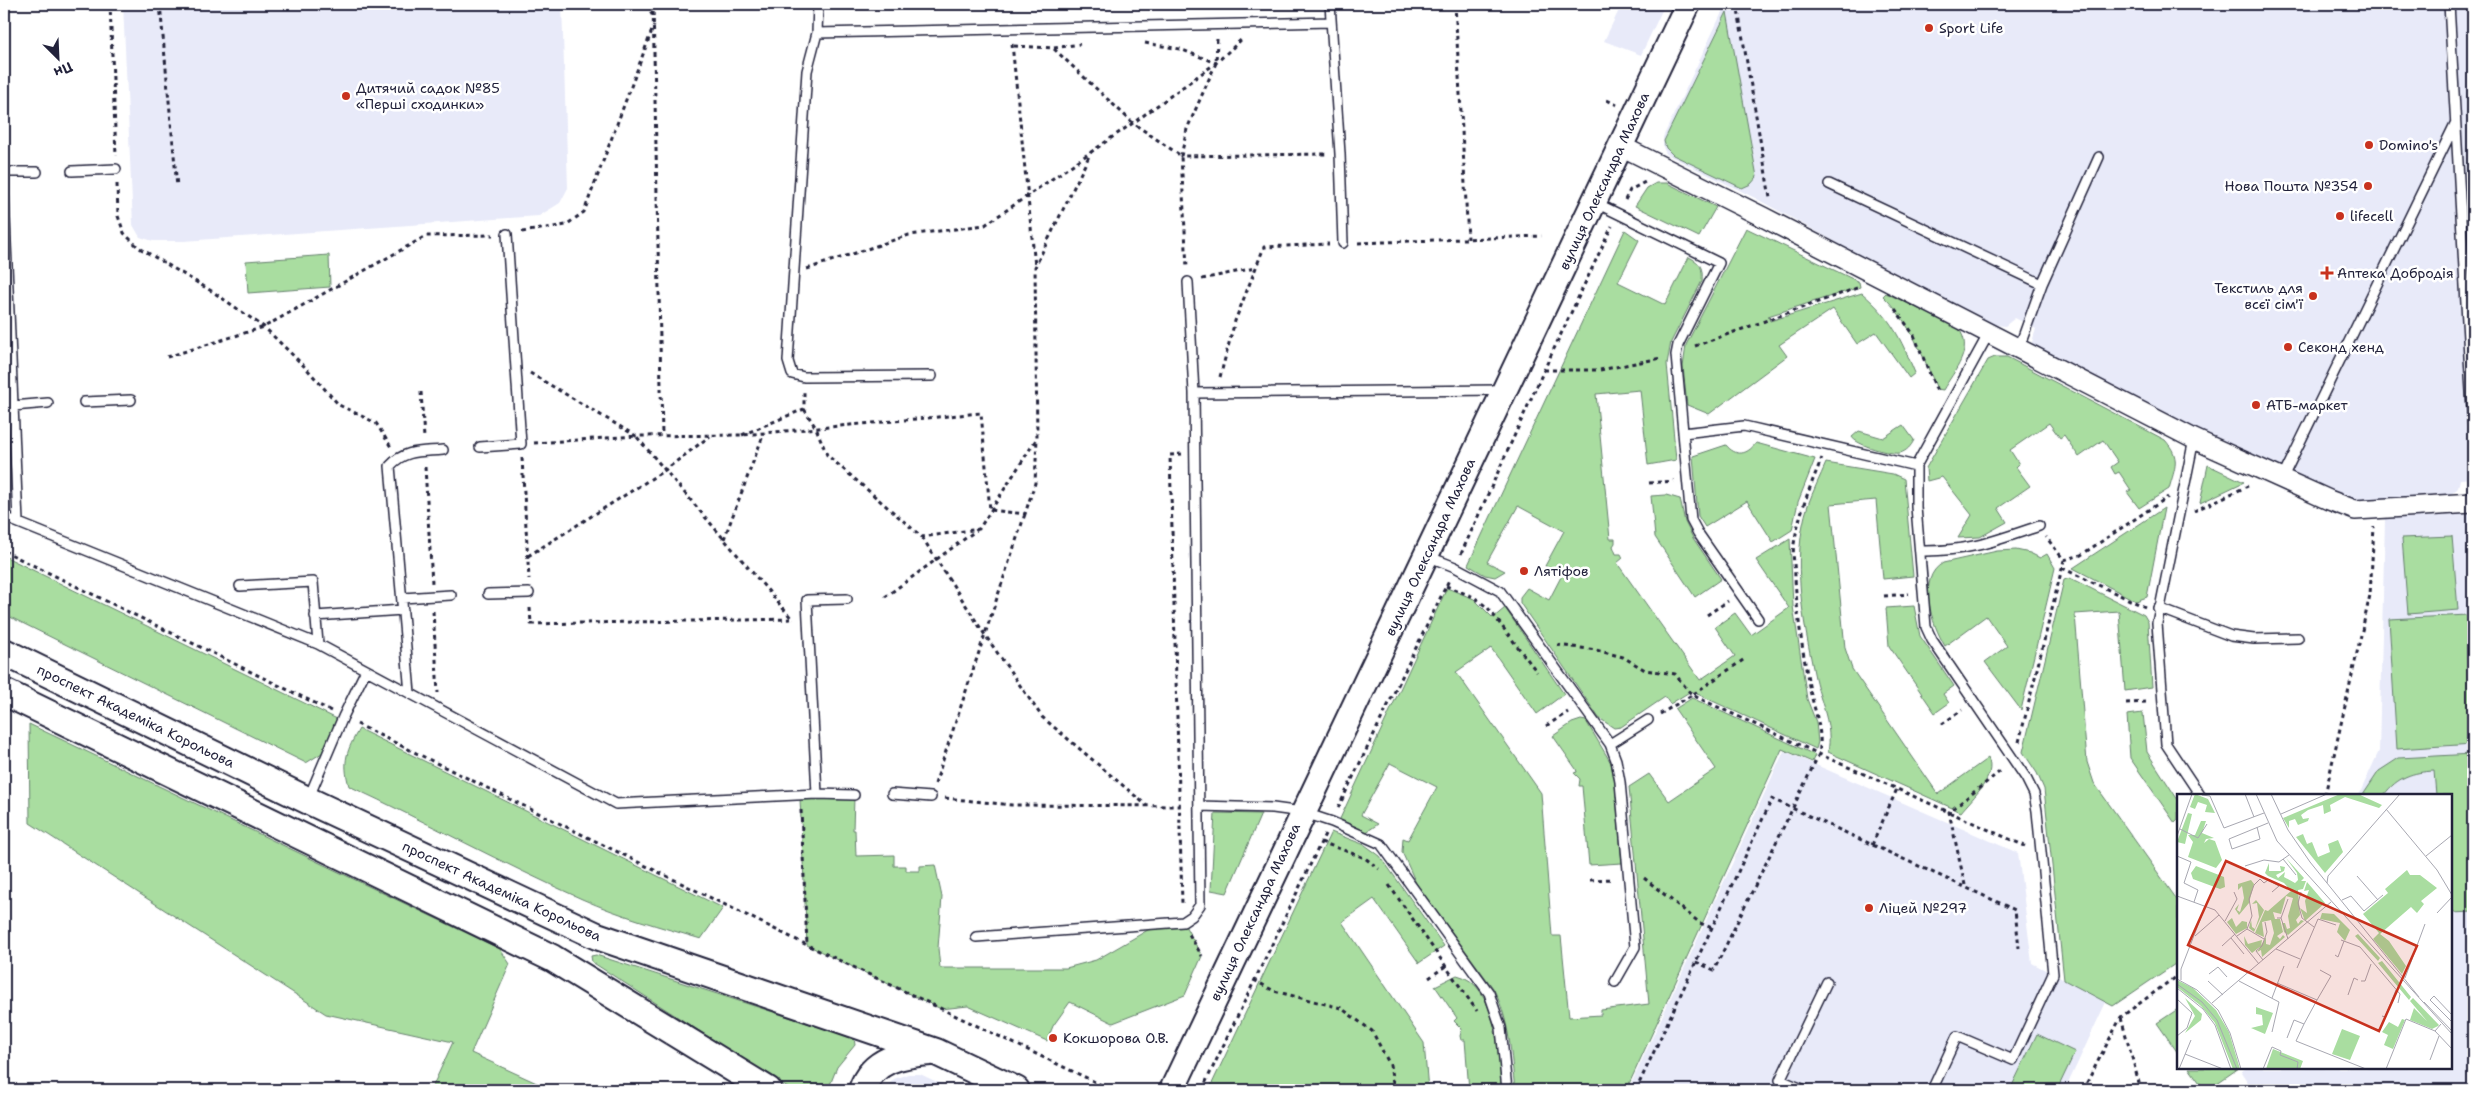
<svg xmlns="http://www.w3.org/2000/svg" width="2477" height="1094" viewBox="0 0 2477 1094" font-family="'Shantell Sans',sans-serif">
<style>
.built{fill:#e8eaf9}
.green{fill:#a9dda0;stroke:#66806e}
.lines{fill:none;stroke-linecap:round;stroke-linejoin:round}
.service-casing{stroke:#22223b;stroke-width:12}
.minor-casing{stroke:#22223b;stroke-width:22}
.tertiary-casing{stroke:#22223b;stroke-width:28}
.secondary-casing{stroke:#22223b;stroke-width:30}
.path{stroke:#22223b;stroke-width:3;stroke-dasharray:4 4;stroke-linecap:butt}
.service{stroke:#fff;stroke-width:9}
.minor{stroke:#fff;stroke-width:19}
.tertiary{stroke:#fff;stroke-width:24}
.secondary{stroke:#fff;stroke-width:26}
.poi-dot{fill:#c8321e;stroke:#fff;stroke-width:2}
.labels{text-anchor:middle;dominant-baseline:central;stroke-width:5;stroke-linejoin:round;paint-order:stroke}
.poi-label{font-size:14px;fill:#22223b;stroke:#fff;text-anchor:start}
.street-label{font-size:14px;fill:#22223b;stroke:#fff}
.inset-road{fill:none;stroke:#a7a7b1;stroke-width:1}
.view{fill:#c8321e;fill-opacity:0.15;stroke:#c8321e;stroke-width:2.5}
.inset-edge{fill:none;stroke:#22223b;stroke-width:2.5}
</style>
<rect width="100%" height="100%" fill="#fff"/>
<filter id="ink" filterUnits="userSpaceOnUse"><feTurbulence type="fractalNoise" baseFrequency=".02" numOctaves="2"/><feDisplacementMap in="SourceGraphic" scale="10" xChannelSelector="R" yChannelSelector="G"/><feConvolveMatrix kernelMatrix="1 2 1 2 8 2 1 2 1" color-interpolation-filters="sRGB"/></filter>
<g filter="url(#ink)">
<path class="built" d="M123,4H562L568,188L560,203L539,216L184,241H153L140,237L133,225Z
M1622,4H1665L1641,55L1604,41Z
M1726,4H2473V478L2460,479L2458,488L2450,495L2367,501L2330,494L2172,419L2035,348L2032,342L2036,329L2015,318L2005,326L1984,323L1755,198L1666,154L1663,147V137Z
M2473,514V1090H2253L2241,1072L2246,1068H2451V795H2359L2379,751L2385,519Z
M1784,751L2018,853L2032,963L2106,1002L2065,1090H1776L1766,1086L1764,1090H1644L1631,1084Z
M908,1074H920L954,1090H883L894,1079Z"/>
<path class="green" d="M1727,12L1757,177L1751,184L1742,188L1673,155L1666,148L1664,141Z
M1656,183H1667L1716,207L1699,237L1635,206L1647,188Z
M1746,228L1859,282L1860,287L1768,316L1770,321L1862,293C1892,319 1900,337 1915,373L1909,378L1876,332L1857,344L1833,309L1779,345L1787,356L1709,414L1687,405L1683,367L1686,345Z
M1625,230L1639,240L1618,282L1665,305L1689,257C1701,263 1703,268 1702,281L1671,342L1667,364L1676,460L1648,465L1640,390L1596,394L1610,539H1615V543L1613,546L1616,554H1621L1623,558L1617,563L1700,680L1735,656L1715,627L1735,613L1751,635L1789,608L1756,560L1790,539L1793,606L1807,699L1816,722L1818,742L1816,749L1691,691L1670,704L1665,697L1621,727L1614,728L1599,718L1520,603V597L1527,588L1549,600L1562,575L1545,566L1564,531L1518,506L1487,562L1505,571L1495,577L1485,575L1468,565Z
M329,255L330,287L248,293L246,261Z
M1886,293L1958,328C1975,349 1954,371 1943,390L1937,389C1923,356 1910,322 1883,296Z
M1995,357H2007L2165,440C2181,458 2175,467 2169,489L2139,508L2127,492L2131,490L2119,472L2115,474L2111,467L2118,462L2103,440L2079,457L2064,435L2060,438L2049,423L2010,450L2019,464L2016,467L2030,486L1998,508L2007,522L1980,537L1958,538L1972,515L1942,477L1927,481L1926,468L1988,360Z
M1903,425L1914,440C1911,446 1907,451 1900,453C1891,455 1856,445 1852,437L1859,431L1883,438Z
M1756,443L1815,459L1798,502L1792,530L1773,542L1747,501L1705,527L1698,516L1693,456L1726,445C1736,457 1747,455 1756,443Z
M1826,463L1893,474L1904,479L1913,576L1883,579L1876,500L1831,504L1845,648L1852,669L1938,794L1988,758C1997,777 1973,797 1961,812L1828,752C1833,726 1821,704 1815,678C1804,624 1790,560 1808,505C1813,491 1820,477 1826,463Z
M2208,465L2244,482L2200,503Z
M1666,495L1680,499L1685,522L1693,538L1721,579L1695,597L1655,537L1651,496Z
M2164,508L2147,597L2136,601L2073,568Z
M2452,536L2458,610L2408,614L2402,538Z
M2016,550L2030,553L2040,558L2047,554L2055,568L2021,710L1985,662L2007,646L1986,616L1945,646C1932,625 1916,578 1943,563L1997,551Z
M4,556L339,720L322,753L306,763L4,614Z
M2070,578L2144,615L2148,622L2152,687L2125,691L2119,611L2075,614L2087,762L2094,783L2178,901V962L2113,1006L2064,980L2044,789L2037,773L2023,752L2064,580Z
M1447,588L1474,599L1493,618L1505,608L1564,694L1537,714L1491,648L1456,672L1541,793L1552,936H1561L1569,1017L1601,1015V1010L1649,1004L1629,787L1649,774L1669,801L1716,769L1675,709L1692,698L1815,755L1812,762L1782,749L1629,1084L1634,1087L1632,1090H1515C1511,1055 1510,1020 1493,988L1416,883L1402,852L1403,838L1408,840L1437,787L1390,763L1361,815L1378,824L1365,833L1339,821Z
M1914,606L1920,636L1954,686L1943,694L1949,703L1935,713L1889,646L1886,608Z
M2468,615L2473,677V744L2397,749L2389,619Z
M2143,713L2147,752L2178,800V820L2175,823L2130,758L2127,715Z
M1581,720L1586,721L1611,763L1615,783L1622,863L1589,865L1582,786H1579L1580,779L1574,773L1577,772L1576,769L1553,736L1572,723Z
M29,724L500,949L510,964L471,1053L552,1090H431L453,1042L326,1014L30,823Z
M359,729L723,908L701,939C661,927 620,916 582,899C503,864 427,822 349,786C342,761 347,750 359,729Z
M2473,754V912L2451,913V795H2436L2434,771C2413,772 2397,777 2384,795H2363L2379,771L2399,758Z
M832,798H854L853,830H855L856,856L894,855V866H906V871H920V866L935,865L942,897L938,948L940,968H1066L1096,960L1153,927L1183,922L1202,956L1185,995L1113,1023L1070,1002L1053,1026L1047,1041L968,1006L941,1009L807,945L800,799Z
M1215,813L1261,814L1227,893L1211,890Z
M1331,832L1365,845L1380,856L1444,946L1419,963L1374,899L1342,922L1424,1043L1428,1090H1209Z
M596,955L854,1038L855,1045L837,1067L828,1090H791L592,962L591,956Z
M1457,975C1498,984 1498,1057 1502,1090H1469L1465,1040H1461L1460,1036L1462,1029L1454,1021L1457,1018L1435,986Z
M2178,1009V1053L2157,1023Z
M2037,1034L2075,1052L2057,1090H2010Z
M2189,1068H2239L2207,1090H2205Z"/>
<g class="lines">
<g class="service-casing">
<path id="service" d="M818,4L817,33L1331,22
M1330,4L1340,154L1343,243
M2449,4L2473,427
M817,33L807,71L788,361L792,374L804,377L932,376
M72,171L116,169
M4,172H37
M1829,184L2042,284
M4,195L18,522
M1594,202L1719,263L1678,345L1676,355L1691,520L1698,533L1758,619
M2019,348L2042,284L2099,157
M1194,393L1502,390
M84,402L131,400
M13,406L48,403
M1683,433L1744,426L1916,466L1989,333
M2194,439L2157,623L2166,744L2200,795
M480,447L521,444L507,234
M1916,466V507L1926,627L1932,640L2026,778L2034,794L2037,811L2053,974L2013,1060L1957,1036L1932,1090
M2282,479L2455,124
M4,517L318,644L616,804L817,794L854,795
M1920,551C1967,552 1995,541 2039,526
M1427,556L1455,567L1500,591L1610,744
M240,586L313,582L318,644
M488,594L529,593
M402,598L451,595
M2158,608L2231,636L2254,639L2298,638
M315,616L403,610
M410,693L390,466C405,449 423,452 443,450
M817,794L807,600L847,599
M892,794L931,797
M309,797L343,717L366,670
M1199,806L1273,808L1302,812L1332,822L1381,844L1489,993L1501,1028L1507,1090
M976,937L1183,922L1192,916L1200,905L1194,393L1188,282
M1615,982L1635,947L1620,782L1616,760L1610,744L1648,720
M1805,1090L1780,1080L1827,982"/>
</g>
<g class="minor-casing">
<path id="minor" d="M1621,146L1763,217L2194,439L2329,500L2355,510L2473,503"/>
</g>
<g class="tertiary-casing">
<path id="tertiary" d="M1172,1090L1688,4"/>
</g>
<g class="secondary-casing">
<path id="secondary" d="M4,652L307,800L597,936L936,1052L1016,1090
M4,692L552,958L768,1090
M862,1090C872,1059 902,1054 930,1052"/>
</g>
<path class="path" d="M110,4L116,156
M160,4L177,187
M648,4L652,15
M653,4L662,436
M1455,4L1468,239
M1737,4L1770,198
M1217,39L1216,63L1187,129L1181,156L1326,154
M1145,43L1180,49L1216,63
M1012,44L1035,266
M1014,46L1054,48L1080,44
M1054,49L1133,123L1181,156L1187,268
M1607,100L1617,105
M117,184L118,216L124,233L138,247L213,292L264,327L306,368L339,405L376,423L391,447
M1625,200L1630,190L1645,182
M522,232L566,225L584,212L654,25
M1358,243L1542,236
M807,269L909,235L985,225L1133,123L1216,63L1242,39
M1202,279L1255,268
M1895,309L1914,335L1938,394
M1695,346L1857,288
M167,357L264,327L426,236L493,235
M1544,370H1600L1661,358
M530,373L636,436L742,435L981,413L990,510L1025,514L1035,483L1037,438
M1220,377L1235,321L1264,247L1329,244
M421,392L424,438
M804,409L816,428L827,455L922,537L979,529L1037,438L1035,267L1091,152
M742,435L804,409V391
M534,443L636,436L793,620
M1182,454L1170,455L1182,904
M522,458L529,579
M425,467L432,583
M1649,483L1674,481
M2194,511L2248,486
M922,537L985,635L1042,717L1146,805
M724,539L764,433
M4,551L331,711
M1461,554L1544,370L1612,226
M528,556L665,470L710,436
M2064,560L2081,555L2168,497
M2062,568L2145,607
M1446,586L1474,597L1488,608L1537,672
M1884,596L1909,594
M885,597L978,529
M530,608L531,624L794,619
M433,611L438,693
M1707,615L1728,601
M1557,645L1596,650L1623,657L1645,670L1675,674L1692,695L1746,658
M2126,703L2148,702
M1660,714L1692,695L1819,754L2025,846
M357,724L807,945L1112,1090
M1942,724L1962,710
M1546,726L1568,712
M2019,742L2064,560L2046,537
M935,784L1025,514
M2325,795L2370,595L2374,527
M945,798L1012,805L1184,806
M1338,808L1449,580
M801,810L807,945
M1321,842L1365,858L1379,869
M1872,845L1897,789
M1644,878L1700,923L1712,928
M1590,880L1614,879
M1389,885L1477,1011
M1965,885L1949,812L2003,769
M1189,934L1202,956
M1696,962L1714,970L1819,754C1824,728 1812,706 1808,680C1802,647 1797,613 1795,578C1795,568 1792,555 1794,544C1799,514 1810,486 1822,458
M1429,978L1447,965
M1254,980L1274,991L1341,1008L1372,1031L1390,1065L1394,1090
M2121,1018L2141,1090
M1202,1090L1325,834
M1636,1090L1772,799L2015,910L2019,948
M2083,1090L2121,1017L2178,975"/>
<use href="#service" class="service"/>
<use href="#minor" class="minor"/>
<use href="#tertiary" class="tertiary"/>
<use href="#secondary" class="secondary"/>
</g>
</g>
<g class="poi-dot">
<circle cx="1929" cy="28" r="5"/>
<circle cx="346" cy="96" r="5"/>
<circle cx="2369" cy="145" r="5"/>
<circle cx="2368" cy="186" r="5"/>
<circle cx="2340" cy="216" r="5"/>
<path d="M2324.5 265.5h5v5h5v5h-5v5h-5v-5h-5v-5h5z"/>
<circle cx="2313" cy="296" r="5"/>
<circle cx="2288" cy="347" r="5"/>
<circle cx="2256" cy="405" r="5"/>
<circle cx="1524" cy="571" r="5"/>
<circle cx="1869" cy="908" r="5"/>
<circle cx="1053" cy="1038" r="5"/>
</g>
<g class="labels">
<g class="poi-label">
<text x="1939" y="28">Sport Life</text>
<text x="356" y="88">Дитячий садок №85<tspan x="356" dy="16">«Перші сходинки»</tspan></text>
<text x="2379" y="145">Domino's</text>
<text x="2358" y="186" text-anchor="end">Нова Пошта №354</text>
<text x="2350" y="216">lifecell</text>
<text x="2337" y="273">Аптека Добродія</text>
<text x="2303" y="288" text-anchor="end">Текстиль для<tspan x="2303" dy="16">всєї сім'ї</tspan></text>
<text x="2298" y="347">Секонд хенд</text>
<text x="2266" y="405">АТБ-маркет</text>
<text x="1534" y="571">Лятіфов</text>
<text x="1879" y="908">Ліцей №297</text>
<text x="1063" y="1038">Кокшорова О.В.</text>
</g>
<g class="street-label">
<text transform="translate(1604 181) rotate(-65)">вулиця Олександра Махова</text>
<text transform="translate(1430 547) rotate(-65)">вулиця Олександра Махова</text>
<text transform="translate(136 716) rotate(26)">проспект Академіка Корольова</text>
<text transform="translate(502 891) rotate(25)">проспект Академіка Корольова</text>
<text transform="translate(1255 912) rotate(-65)">вулиця Олександра Махова</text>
</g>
</g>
<g transform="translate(2177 794)">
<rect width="275" height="275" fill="#fff"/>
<path d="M18,0L31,5L38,19L28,18L30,11L21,8L18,15L13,13ZM163,0H181L205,11L202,14L168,3L153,11L154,17L147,20L146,11L131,16L124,21L126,25L132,24L131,27L121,31L118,25L112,27V34L106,24ZM11,19L15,20L8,50L0,48ZM24,27H29L25,39L37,44L29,45L27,49L32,45L38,47L45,66L39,74L11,63L16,48L11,41H18ZM126,40L130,50L135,48L141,63L153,58L151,50L161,46L166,58L148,79L119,43ZM109,64L127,84L124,87H129L126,95L121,96L123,121L119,126L121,130L124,126L127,127L111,141L107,138L105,129H108L110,135L113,134L111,122L116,104L109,102L104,120L96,118L98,125H103L106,138L100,142L103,145L106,141L108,143L85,163L84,156L80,158L89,143V150L93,151L97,139L94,126L85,128L87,143L78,139L88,116L91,117L114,97L107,89L91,82L88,79L92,69V77H104L103,72L108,73L107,77L99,81L101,84L108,78L107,83L118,89L121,86L120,79ZM19,72L47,83L48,93L43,95L16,85L14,79ZM230,76L233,81H243L260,94L244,107L247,110L240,119L234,113L203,140L212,147L229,172L225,180L196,145L202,139L186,120L211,99L208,95ZM74,86L77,90L72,109L62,121L58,115L62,110L60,116L63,118L67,104L65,92L61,96V90ZM130,88L148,109L128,127L123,114L130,119L128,107L132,96L127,97ZM79,106L87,116L77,138L72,134L74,126L75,133L78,135L82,123L80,109L75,110ZM145,119L157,120L173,136L168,147L160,138L163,129L143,125ZM55,124L59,133L65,127L70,128V134L59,140L50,128ZM181,140L203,164L201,167L178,142ZM67,142L71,150L85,146L84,152L75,159L68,151ZM205,167L234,203L232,206L201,169ZM0,186L16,194L39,216L52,238L63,275H56L38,229L24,212L0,193ZM8,204L25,220L24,226L8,239L18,222ZM236,204L262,231L261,232L255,235L233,226L237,214L250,227L233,207ZM79,213L96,219L88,240L74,234L86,231L85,221L79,220ZM225,225L228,226L216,255L207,251L211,241L205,238L212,228L221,233ZM165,235L183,242L173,266L155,260ZM96,255L126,267L123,275H89Z" fill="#a9dda0"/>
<path class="inset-road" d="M68,0L77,23M79,0L100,47L275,240M94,0L111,36L133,68L242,203M25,1L33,2L47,34L87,19M209,15L260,76L275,101M104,20L150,0M80,33L83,45L55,55L52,45L91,29M3,35L21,44L30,30M0,42L15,0M0,62L14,68L7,89L21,96L17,108M249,62L275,41M106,65L119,81M68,72L87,66L102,68L112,61M180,82L201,106M150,89L151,82L223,0M124,98L121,109L125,124L137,133M0,102L38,116L82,170M165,106L174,102L187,117L206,101M260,119L275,103M100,124H104L111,105M104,124L111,145M48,127L60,105L57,98M70,135L75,122L72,105L77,91L83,85L87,89L91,86L102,92L95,98M18,142L42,121M60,142L70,135L87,145M54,144L67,160M164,146L183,153L223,200L221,209M45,152L58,140M99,155L123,165M158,161L161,163L167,147M86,166L79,157L85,152L90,138L88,128M120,174L141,125L159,131M32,180L41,173L50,183M228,184L248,130M0,185L20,196L41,216L53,239L64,275M4,186V175L28,113M31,187L46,201M62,187L102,208L95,238M184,187H188L194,170M100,189L140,206L127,230M0,190L25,208L40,226L60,275M0,194L26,215L38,231L54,275M171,201L177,184L181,186M95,204L107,172M0,205L15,219L10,234L0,242M140,206L154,182L143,176M247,208L275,237M35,209L154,108M275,221L257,202L253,206L275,228M205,222L208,223L219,196M258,237L275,255M110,244L117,226L127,230L119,247L189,275M8,260L46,275M253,266L262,242M2,275L14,246M86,275L95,253L104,257L103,261L121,268L120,275M209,275L229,225L258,237L264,230"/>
<path class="view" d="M49,67L240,152L202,237L11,151Z"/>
<rect width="275" height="275" class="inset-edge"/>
</g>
<rect width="2477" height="1094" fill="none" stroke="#fff" stroke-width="20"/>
<rect x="10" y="10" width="2457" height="1074" fill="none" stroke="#22223b" stroke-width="2" filter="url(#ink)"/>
<g transform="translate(58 58) rotate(156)" stroke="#ffffff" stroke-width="4" paint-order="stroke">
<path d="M0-4L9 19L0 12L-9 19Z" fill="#22223b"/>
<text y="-8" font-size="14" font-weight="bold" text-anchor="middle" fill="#22223b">Пн</text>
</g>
</svg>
